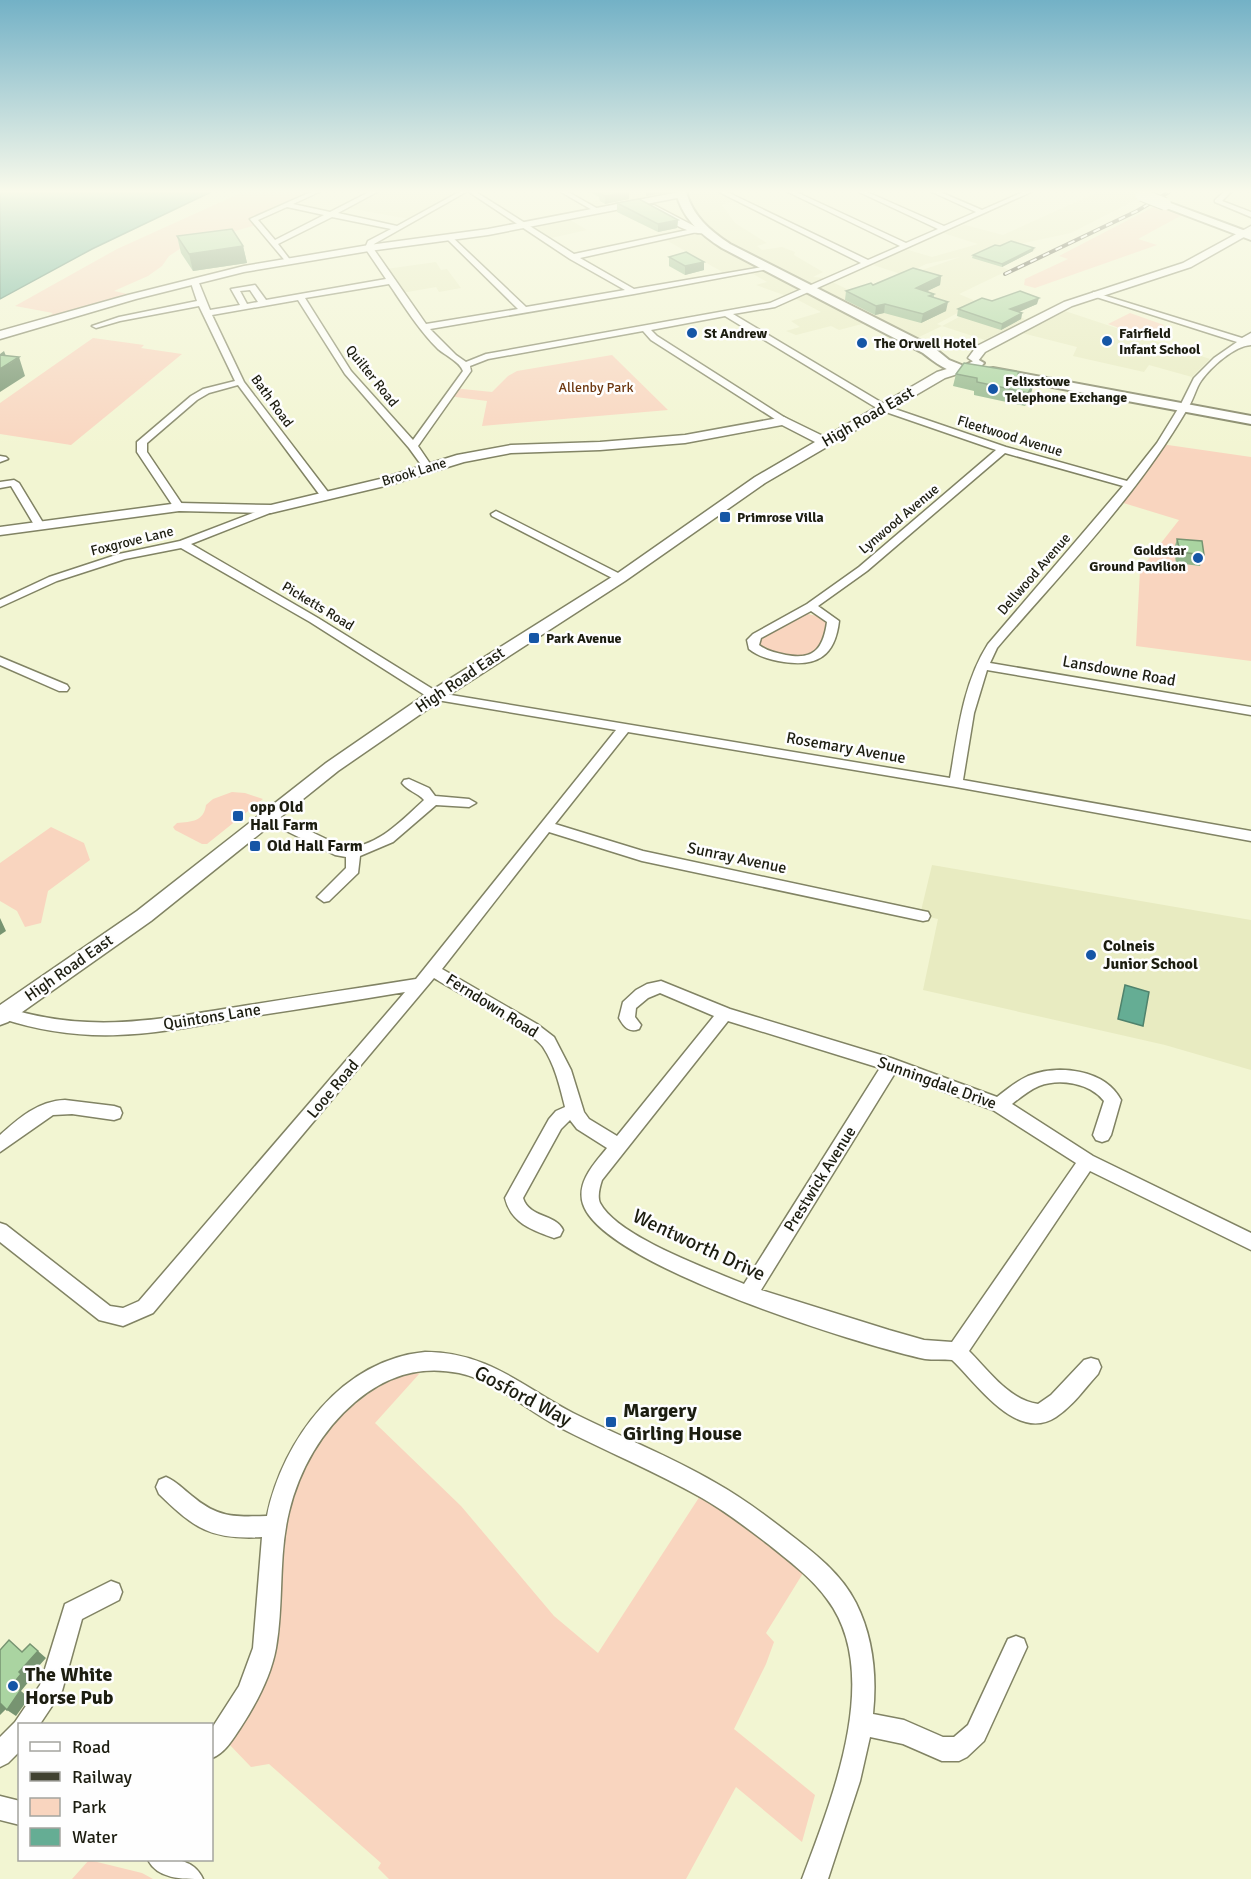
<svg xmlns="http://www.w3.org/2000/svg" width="1251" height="1879" viewBox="0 0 1251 1879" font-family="Signika,sans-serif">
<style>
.built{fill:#e8ebc1}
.green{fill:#f9d5bf}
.water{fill:#65ad94;stroke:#4f826c;stroke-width:1.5}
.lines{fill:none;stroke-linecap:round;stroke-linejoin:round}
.street-casing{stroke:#818364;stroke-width:3}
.secondary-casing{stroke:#818364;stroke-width:3}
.primary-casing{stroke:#818364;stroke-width:4}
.street{fill:#fff;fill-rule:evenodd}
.secondary{fill:#fff;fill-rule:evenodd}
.primary{fill:#fff;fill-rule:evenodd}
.rail-casing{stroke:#414231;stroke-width:4}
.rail{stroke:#fefefe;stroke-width:2;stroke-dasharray:7;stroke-linecap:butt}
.primary-bridge-casing{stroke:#818364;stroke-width:14;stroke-linecap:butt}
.primary-bridge{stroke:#fff;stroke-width:12}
.wall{fill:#92b68a}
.shaded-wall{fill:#779471}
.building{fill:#aad4a1;stroke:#779471;stroke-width:1.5}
.poi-dot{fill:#1556a6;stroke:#fefefe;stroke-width:2}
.labels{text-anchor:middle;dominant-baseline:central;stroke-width:5;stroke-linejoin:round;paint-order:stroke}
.far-poi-label{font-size:14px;font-weight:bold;fill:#1c1d10;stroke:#fefefe;text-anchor:start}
.far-street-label{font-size:14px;fill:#1c1d10;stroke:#fefefe}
.far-park-label{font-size:14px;fill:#6d3811;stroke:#fefefe}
.street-label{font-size:16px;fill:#1c1d10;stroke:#fefefe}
.poi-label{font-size:16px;font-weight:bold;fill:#1c1d10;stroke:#fefefe;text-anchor:start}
.near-street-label{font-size:20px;fill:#1c1d10;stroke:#fefefe}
.near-poi-label{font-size:20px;font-weight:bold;fill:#1c1d10;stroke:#fefefe;text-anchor:start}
</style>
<rect width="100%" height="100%" fill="#f2f5d2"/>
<path class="built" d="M379,192H458L409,219L348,208Z
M588,192H672V193L598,208L587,203L602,199Z
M702,192H716L734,201L722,205L735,223L767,243L757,246L762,250L782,247L795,252L794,255L823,272L813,277L824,278L855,293L960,257L926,264L904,275L873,265L905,249L932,257L978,244L943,233L965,225L1003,235L1098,192H1151L1071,233L1019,244L1037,249L1002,267L1009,270L959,294L978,302L937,324L942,326L959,317L956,315L982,303L1025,319L985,340L942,326L917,338L881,319L839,330L831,326L796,335L786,331L800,327L791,321L821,312L798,300L756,285L767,282L748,271L726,274L666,240L711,229L698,215L689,194Z
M567,218L587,230L551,238L533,227Z
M436,262L441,270L447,269L461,288L439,292L436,287L402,293L386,269Z
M1065,311L1210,359L1192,377L1149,365L1144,372L1073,356L1077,347L1022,333Z
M932,865L1251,920V1070L1165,1045L923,990L938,919L920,915Z"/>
<path class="green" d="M243,192H313L253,218L256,225L186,245L169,256L162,266L148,276L114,291L132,295L39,322L53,313L15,306L117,249Z
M1159,204L1184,214L1138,239L1157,245L1035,288L1024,285L1025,279L1068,259L1059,256Z
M1130,313L1164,325L1142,336L1108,324Z
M93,338L144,345L141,348L182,354L71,445L0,434V403Z
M612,355L668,410L482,426L487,401L448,396L453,388L492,392L508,376L517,371Z
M1161,444L1251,457V661L1136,646L1140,570L1179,520L1117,501Z
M808,614L822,617L829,623L818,653C800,662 774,657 758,646L761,637L799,616Z
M232,792L245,793L263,799L207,844H202L175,830L173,827L177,823C192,822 204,821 206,805L213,799Z
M51,827L84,843L90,860L48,891L41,923L25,927L17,911L0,901V863Z
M420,1373L375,1423L461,1506L554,1616L598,1653L700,1496L767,1539L805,1570L766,1633L774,1642L766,1664L734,1729L815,1795L802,1842L736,1787L686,1879H389L378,1868L381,1863L269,1764L251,1767L227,1742C238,1722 258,1694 265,1674C271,1658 270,1636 272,1619C281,1541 285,1465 348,1410C370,1391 391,1376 420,1373Z
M89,1860L142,1873L153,1879H72Z"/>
<path class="water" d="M0,192H211L92,249L0,299Z
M1125,985L1149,992L1143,1026L1118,1019Z"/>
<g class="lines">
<g class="street-casing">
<path id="street" d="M311,192H319L293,204L330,212L369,192H377L338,213L397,226L459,192H466L374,244L373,248L426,324L518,309L447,239L450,235L526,307L625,290L570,259L469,192H476L574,254L697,228V232L580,258L634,289L769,266L773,268L634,294L430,329L456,355L466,362L486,354L770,303L861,263L719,192H727L868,260L900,246L788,192H796L906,243L938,229L859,192H867L944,226L976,212L932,192H940L982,210L1023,192H1031L775,307L733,314L889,407L1006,447L1127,481L1157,443L1181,404L1194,378L1214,358L1237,342L1093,296V292L1242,338L1251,333V345C1234,346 1211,367 1201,381C1196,388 1194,398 1189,406C1138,495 1063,571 997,648L990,663L1251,707V715L987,670L974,713L963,780L1251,831V841L956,787L628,732L555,824L643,851L923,911L928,912L930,916L928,920L923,921L642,861L549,832L442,969L537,1024L554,1037L571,1070L584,1112L589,1119L617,1136L714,1016L660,993L648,998L636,1008L635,1017L641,1025L639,1029C629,1033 624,1027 619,1018L623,1002L636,990L647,984L661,981L730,1009L891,1058L997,1097C1007,1089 1017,1081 1028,1076C1058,1064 1105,1069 1121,1100L1111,1135L1108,1140L1102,1142L1096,1140L1093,1135L1104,1101C1090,1083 1060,1078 1039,1086C1029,1090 1020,1098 1012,1104L1093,1156L1251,1233V1250L1090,1171L969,1351C989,1371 1009,1400 1038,1404L1051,1395L1084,1360L1091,1358L1098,1360L1101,1367L1098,1374C1085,1388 1073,1406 1056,1417C1016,1443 977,1383 952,1360C943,1359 933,1360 925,1359C860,1345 602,1265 583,1204C576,1182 595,1163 607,1148L577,1129L570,1120L561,1129L523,1198C529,1218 556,1214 563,1230L560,1236L554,1238C532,1230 511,1223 505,1198L549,1119L556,1111L565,1107C560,1087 555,1065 543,1047C531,1030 456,992 434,978L153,1313L123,1326L99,1320L0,1242V1223L6,1225L110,1306L123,1308L139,1301L405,992C352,1001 300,1009 247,1017C156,1033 91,1048 0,1018V1008L4,1007C91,1035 161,1019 249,1005C304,996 360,988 416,979L616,730L431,699L310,622L181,548L125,559L57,581L0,607V600L49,577L119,554L180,541L271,506L276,509L275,511L191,544L318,618L439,693L950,778C958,732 963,683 988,644L1123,486L1005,453L867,571L818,606L839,621C835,656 817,667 784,662C771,660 759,657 749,649L747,640L753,634L807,604L859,567L996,450L880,410L725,316L651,330L657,336L787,419V423H781L651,340L643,331L488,359L470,366L471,371L418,446L433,468L428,471L425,470L409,448L345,374L298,300L212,315L244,382L331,496L322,498L238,385L209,393L197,400L147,443V452L184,507L175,509L137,452V442L191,396L203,389L235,381L199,306L120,321L96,328L92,326L119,317L197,301L191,283L195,281L199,283L210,310L240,305L231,289L255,285L266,300L386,279L365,248L368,241L391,229L332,217L278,244L291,261L287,263L250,219ZM287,207L324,215L275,240L258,220ZM389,284C404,306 419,330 438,349C445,355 460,362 463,371L413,440L351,371L305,298ZM250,290L258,302L247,304L240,291ZM811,611L827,622C823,650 813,660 786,655C776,653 767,651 759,645L761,638ZM728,1021L880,1068L744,1284C709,1269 618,1237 600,1203C597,1196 600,1186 602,1180ZM895,1073L993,1110L1076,1163L952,1342L924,1340L889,1330L761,1290Z
M561,192H568L600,210L594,211Z
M1224,192H1231L1222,201L1251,212V217L1215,202V200Z
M0,456L6,457L8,459L0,462Z
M14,480L19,483L45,526L44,528H36L11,486L0,488V482Z
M496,511L624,576L626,578L624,580H616L492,516L491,514Z
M0,657L67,685L69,688L67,691H59L0,665Z
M409,779L429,788L435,796L469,799L476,803L469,807L436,805L393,842L360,856L358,873L329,901L324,902L317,897L346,868V857L335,855L264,820L262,817L269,812L274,814L343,847C375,850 402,820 424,800C418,793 408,791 402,783L404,780Z
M65,1100L114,1106L120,1108L122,1113L120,1118L114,1120L72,1114L53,1115L0,1152V1135C19,1118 38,1101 65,1100Z
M425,1352C488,1352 521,1386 573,1413C621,1437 670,1456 716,1483C741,1497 764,1514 787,1532C813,1552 841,1573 856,1603C873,1637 877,1676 873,1714L904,1720L943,1737H954L968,1725L1008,1639L1016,1636L1024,1639L1027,1647L984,1741L967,1757L959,1761H942L903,1744L870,1737L860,1781L828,1879H802C831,1801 884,1674 827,1599C811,1577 789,1561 768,1544C747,1528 725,1511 702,1498C655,1471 605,1451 557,1426C525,1409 496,1381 459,1373C419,1365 386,1376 355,1402C322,1430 299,1470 289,1512C278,1557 284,1603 276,1648C271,1676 256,1704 241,1727C233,1739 225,1753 212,1758V1728L239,1686L253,1648L262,1537C211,1540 195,1529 159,1494L156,1487L159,1480L166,1477C176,1481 183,1489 192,1496C218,1518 234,1517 267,1516C283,1439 342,1360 425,1352Z
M111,1581L119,1584L122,1592L119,1600L82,1619L62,1691L40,1724H20V1751L8,1763L0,1767V1737L15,1722L40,1685L65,1604Z
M0,1796L20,1801V1825L0,1820Z
M148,1860C169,1858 193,1857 203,1879C181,1879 158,1879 148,1860Z"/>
</g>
<g class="secondary-casing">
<path id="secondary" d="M679,192L687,194L682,197L488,235L369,251L244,272L136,299L0,339V331L128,295L244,266L369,245L488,229Z
M648,205H654L696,227L709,231C696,241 661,216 648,209Z
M1251,226V233L1191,267L1072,306L985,352L978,361L974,362L968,358L977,346L1064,302L1183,263Z
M960,365L966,369L964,372L945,378L765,483L625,581L441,700L338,771L151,921L8,1022L0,1025V1005L137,911L326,763L429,692L615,575L755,477L815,442L782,425L685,443L600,450L511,453L464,462L389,485L271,513L179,511L0,535V527L179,503L271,505L380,479L457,455L511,445L600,442L685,435L784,417L825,437L937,372Z"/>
</g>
<g class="primary-casing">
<path id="primary" d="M676,192H686C693,216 709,230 730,244L933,347L949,360L964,366L977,359L984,363C965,386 941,367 923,353L722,248C700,234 682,218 676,192Z
M1165,201L1251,233V240L1161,206V202Z
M993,368L1251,416V424L988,375L986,372L988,369Z"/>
</g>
<use href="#street" class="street"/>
<use href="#secondary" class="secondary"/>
<use href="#primary" class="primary"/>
<g class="rail-casing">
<path id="rail" d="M1005,274L1137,211L1169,192"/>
</g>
<use href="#rail" class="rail"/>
<g class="primary-bridge-casing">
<path id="primary-bridge" d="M1142,195L1165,204"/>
</g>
<use href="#primary-bridge" class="primary-bridge"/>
</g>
<path class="wall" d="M590,192H629V199L605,204L600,201L599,197Z
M617,203L678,220L677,228L658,232L617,212Z
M177,236L243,246L247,263L193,271L181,253Z
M1000,246L1033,251L1002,267L972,258L973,255Z
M669,257L704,262V270L685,275L669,266Z
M941,276L940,285L927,291L934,294V298L946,311L921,323L884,313L875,315L845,300L846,291L873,285Z
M992,301L1037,304L1019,312L1022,313L1021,319L1001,330L957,316L958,309Z
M1019,372V374L1024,375L1022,379L1031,394L1025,406L974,395V391L953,386L956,374Z
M1177,539L1204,555L1200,566L1176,563L1174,549Z"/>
<path class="shaded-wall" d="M629,192V199L605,204V196Z
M646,192H669L646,196Z
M678,220L677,228L658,232V224Z
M243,246L247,263L193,271L189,254Z
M1034,248L1033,251L1002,267V264Z
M704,262V270L685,275V266Z
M941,276L940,285L915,297L916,288Z
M1039,298L1037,304L1009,316L1010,309Z
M948,302L946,311L921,323L923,314Z
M885,304L884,313L875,315L876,306Z
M1022,313L1021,319L1001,330L1002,324Z
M4,351L9,364L19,357L25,376L0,392V354Z
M1034,382L1031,394L1025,406L1028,393Z
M0,918L6,931L0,935Z
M30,1644L46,1658L28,1678L30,1680L21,1691L29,1698L16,1716L7,1710L13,1684L19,1672Z
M0,1703L7,1708L0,1715Z"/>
<path class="building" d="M604,192H629L605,196L599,193L605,192Z
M639,199L678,220L658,224L617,203Z
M232,229L243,246L189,254L177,236Z
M1011,241L1034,248L1002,264L973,255L995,245L1000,246Z
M686,252L704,262L685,266L669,257Z
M913,268L941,276L916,288L934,294L929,296L948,302L923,314L885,304L876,306L846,291L871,283L873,285Z
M1020,291L1039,298L1010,309L1022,313L1002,324L958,309L982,298L992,301Z
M0,355L19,357L0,369Z
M964,363L1019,372L1018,374L1024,375L1021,379L1034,382L1028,393L977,382V378L956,374Z
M1177,539L1202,541L1204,555L1180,552Z
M9,1640L22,1652L30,1644L38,1651L19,1672L21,1674L13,1684L20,1691L7,1710L0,1703V1650Z"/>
<linearGradient id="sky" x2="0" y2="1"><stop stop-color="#73b1c6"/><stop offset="0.42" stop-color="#f9faeb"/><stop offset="1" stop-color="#f9faeb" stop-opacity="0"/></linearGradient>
<rect width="1251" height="455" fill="url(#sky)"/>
<g class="poi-dot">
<circle cx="692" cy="333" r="6"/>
<circle cx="1107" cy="341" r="6"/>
<circle cx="862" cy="343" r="6"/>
<circle cx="993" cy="389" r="6"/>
<rect x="719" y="511" width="12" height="12" rx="3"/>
<circle cx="1198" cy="558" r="6"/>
<rect x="528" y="632" width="12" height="12" rx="3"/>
<rect x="232" y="810" width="12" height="12" rx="3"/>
<rect x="249" y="840" width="12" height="12" rx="3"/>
<circle cx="1091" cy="955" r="6"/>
<rect x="605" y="1416" width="12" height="12" rx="3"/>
<circle cx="13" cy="1686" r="6"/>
</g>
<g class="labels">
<g class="far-poi-label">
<text x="704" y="333">St Andrew</text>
<text x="1119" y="333">Fairfield<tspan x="1119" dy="16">Infant School</tspan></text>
<text x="874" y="343">The Orwell Hotel</text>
<text x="1005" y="381">Felixstowe<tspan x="1005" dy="16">Telephone Exchange</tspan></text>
<text x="737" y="517">Primrose Villa</text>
<text x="1186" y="550" text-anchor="end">Goldstar<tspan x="1186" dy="16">Ground Pavilion</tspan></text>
<text x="546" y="638">Park Avenue</text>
</g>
<g class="far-street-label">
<text transform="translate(372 376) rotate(51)">Quilter Road</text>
<text transform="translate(272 401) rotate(54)">Bath Road</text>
<text transform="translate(1010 436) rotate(17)">Fleetwood Avenue</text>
<text transform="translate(414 472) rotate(-17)">Brook Lane</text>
<text transform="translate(899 519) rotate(-40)">Lynwood Avenue</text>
<text transform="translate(132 541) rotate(-14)">Foxgrove Lane</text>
<text transform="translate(1034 574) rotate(-49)">Dellwood Avenue</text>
<text transform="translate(318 606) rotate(31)">Picketts Road</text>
</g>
<g class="far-park-label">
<text x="596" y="387">Allenby Park</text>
</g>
<g class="street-label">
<text transform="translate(868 417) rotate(-30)">High Road East</text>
<text transform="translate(1119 671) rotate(10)">Lansdowne Road</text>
<text transform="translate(460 680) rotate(-34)">High Road East</text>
<text transform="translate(846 748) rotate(10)">Rosemary Avenue</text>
<text transform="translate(737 858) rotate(12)">Sunray Avenue</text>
<text transform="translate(69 968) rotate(-35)">High Road East</text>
<text transform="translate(492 1006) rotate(32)">Ferndown Road</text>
<text transform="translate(212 1017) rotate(-9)">Quintons Lane</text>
<text transform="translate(937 1083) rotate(20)">Sunningdale Drive</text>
<text transform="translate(333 1089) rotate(-50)">Looe Road</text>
<text transform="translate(820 1179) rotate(-58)">Prestwick Avenue</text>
</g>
<g class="poi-label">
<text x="250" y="807">opp Old<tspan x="250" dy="18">Hall Farm</tspan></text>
<text x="267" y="846">Old Hall Farm</text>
<text x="1103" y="946">Colneis<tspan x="1103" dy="18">Junior School</tspan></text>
</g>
<g class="near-street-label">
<text transform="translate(699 1245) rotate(25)">Wentworth Drive</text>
<text transform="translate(523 1396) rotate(28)">Gosford Way</text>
</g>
<g class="near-poi-label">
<text x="623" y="1410">Margery<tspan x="623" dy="23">Girling House</tspan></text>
<text x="25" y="1674">The White<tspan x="25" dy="23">Horse Pub</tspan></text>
</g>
</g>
<rect x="18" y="1723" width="195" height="138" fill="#fefefe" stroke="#a4a49f" stroke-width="1.5"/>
<rect x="30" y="1742" width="30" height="9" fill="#ffffff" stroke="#a4a49f" stroke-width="1.5"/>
<text x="72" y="1753" font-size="18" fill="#1c1d10">Road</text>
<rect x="30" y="1772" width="30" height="9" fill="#414231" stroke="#a4a49f" stroke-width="1.5"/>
<text x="72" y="1783" font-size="18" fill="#1c1d10">Railway</text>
<rect x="30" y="1798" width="30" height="18" fill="#f9d5bf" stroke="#a4a49f" stroke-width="1.5"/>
<text x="72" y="1813" font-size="18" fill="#1c1d10">Park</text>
<rect x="30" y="1828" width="30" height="18" fill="#65ad94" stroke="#a4a49f" stroke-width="1.5"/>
<text x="72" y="1843" font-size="18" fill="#1c1d10">Water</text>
</svg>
